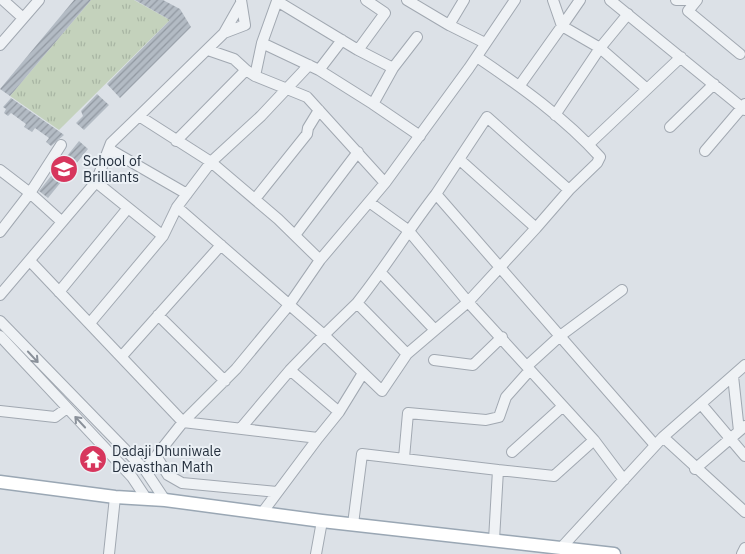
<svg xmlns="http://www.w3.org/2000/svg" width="745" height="554" viewBox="0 0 745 554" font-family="'IBM Plex Sans',sans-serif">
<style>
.park{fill:url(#park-tufts)}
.building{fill:url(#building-hatch)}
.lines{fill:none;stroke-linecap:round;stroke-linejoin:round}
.minor-casing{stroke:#a1a8b1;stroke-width:12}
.major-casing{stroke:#9aa7b4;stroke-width:15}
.minor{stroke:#eff2f5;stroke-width:10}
.major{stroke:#fff;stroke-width:12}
.oneway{stroke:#8a919a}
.labels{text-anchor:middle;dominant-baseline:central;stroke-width:4;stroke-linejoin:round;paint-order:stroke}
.poi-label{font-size:14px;fill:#25303e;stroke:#ebf0f5;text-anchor:start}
</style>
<defs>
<pattern id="park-tufts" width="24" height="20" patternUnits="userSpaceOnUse" patternTransform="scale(1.25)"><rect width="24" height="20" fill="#c4d2bc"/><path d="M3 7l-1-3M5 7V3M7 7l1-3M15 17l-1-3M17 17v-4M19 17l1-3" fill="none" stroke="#a8b5a3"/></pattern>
<pattern id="building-hatch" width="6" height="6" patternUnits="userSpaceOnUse" patternTransform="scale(1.25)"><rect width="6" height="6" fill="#b3bbc4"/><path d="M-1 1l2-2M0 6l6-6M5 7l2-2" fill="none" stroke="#9198a1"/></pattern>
</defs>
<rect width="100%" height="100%" fill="#dce1e7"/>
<path class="park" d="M91,0H134L170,20L59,130L10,96Z"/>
<path class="building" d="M74,0H91L10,96L0,89Z
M135,0H163L180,9L191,27L120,98L107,84L170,20Z
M97,94L109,105L84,130L76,123L83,116L81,111Z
M11,98L60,132L64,135L51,146L46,142L49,138L35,128L32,132L24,127L26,124L11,113L8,116L4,113L6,109L3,107Z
M79,141L88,149L48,198L39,191Z"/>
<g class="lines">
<g class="minor-casing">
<path id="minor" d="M3,0L23,18
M407,0L449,25L464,0
M610,0L745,110
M676,0H697
M697,0L688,11L740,54
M628,14L600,48L647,89
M449,25L485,43
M224,33L241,3
M262,43L277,1L358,50L393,68L373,104L319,70L262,43L255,76L307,97L385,183L320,260
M0,45L39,0
M208,50L234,59L246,70
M358,50L385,13L366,0
M477,57C520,86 565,118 600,157L597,163L569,190
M393,68L417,37
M319,70L342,40
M520,85L562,26L553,0
M373,104L420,136
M555,115L600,48L562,26L580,0
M139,116L224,33L245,25L241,0
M670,127L714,84
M176,141L246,70L255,76
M589,144L681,57
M61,145L30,193L61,221
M109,149L187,194
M705,151L745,104
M0,170L30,193L0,232
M96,182L111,143L139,116L211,162L261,116L309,65
M385,183L469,68L515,0
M255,199L307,134L308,128L319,110
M369,202L408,230L468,302L594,440L624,480
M536,228L569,190L487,117L436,194L655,445
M295,235L358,152
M30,261L183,422L318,438L339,412L290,370L324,335L177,207
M381,273L435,330
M59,292L128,208
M0,295L96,182L163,236L177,207L211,162L278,219L320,260L289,305L236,369L183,422L145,470
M357,303L324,335L382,391L407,354L468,302L536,228L460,160
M158,315L225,381
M0,321L145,470L165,500
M90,323L163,236
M0,336L132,477L146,498
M407,354L357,303C385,268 408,230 436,194
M122,356L221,245
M434,360L473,365L502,337
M527,366L560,336L622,290
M733,376L739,431
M701,404L745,456
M0,411L55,417L67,408
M339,412L363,373
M241,428L290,370
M663,437L745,512
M512,452L563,406
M156,456L168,475L182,483L277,492
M404,458L408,413L486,420L499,417L506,397L530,370
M695,469L745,426
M498,470L554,476L594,440
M262,513L318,438
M353,524L362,454L498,470L494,540
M561,548L663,437L745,365
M109,554L115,497
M316,554L322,521
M742,554L745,548"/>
</g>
<g class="major-casing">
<path id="major" d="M0,482L115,497L165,500L322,521L614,554"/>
</g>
<use href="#minor" class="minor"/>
<use href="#major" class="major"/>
</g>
<defs><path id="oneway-shaft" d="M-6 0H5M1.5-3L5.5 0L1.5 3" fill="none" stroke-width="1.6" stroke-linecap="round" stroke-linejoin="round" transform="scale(1.25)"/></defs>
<g class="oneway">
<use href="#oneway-shaft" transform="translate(33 357) rotate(47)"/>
<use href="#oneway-shaft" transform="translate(80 422) rotate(-133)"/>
</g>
<defs>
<g id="school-disc" transform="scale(1.4375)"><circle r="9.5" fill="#d7365d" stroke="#ebf0f5"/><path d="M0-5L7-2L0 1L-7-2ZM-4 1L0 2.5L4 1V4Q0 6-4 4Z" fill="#fff"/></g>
<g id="temple-disc" transform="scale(1.4375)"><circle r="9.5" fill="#d7365d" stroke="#ebf0f5"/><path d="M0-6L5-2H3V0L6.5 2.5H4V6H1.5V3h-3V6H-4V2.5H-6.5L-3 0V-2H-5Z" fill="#fff"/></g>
</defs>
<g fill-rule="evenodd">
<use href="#school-disc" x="64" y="169"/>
<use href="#temple-disc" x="93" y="459"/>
</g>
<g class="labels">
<g class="poi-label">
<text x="83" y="161">School of<tspan x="83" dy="16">Brilliants</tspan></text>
<text x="112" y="451">Dadaji Dhuniwale<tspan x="112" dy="16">Devasthan Math</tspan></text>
</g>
</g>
</svg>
